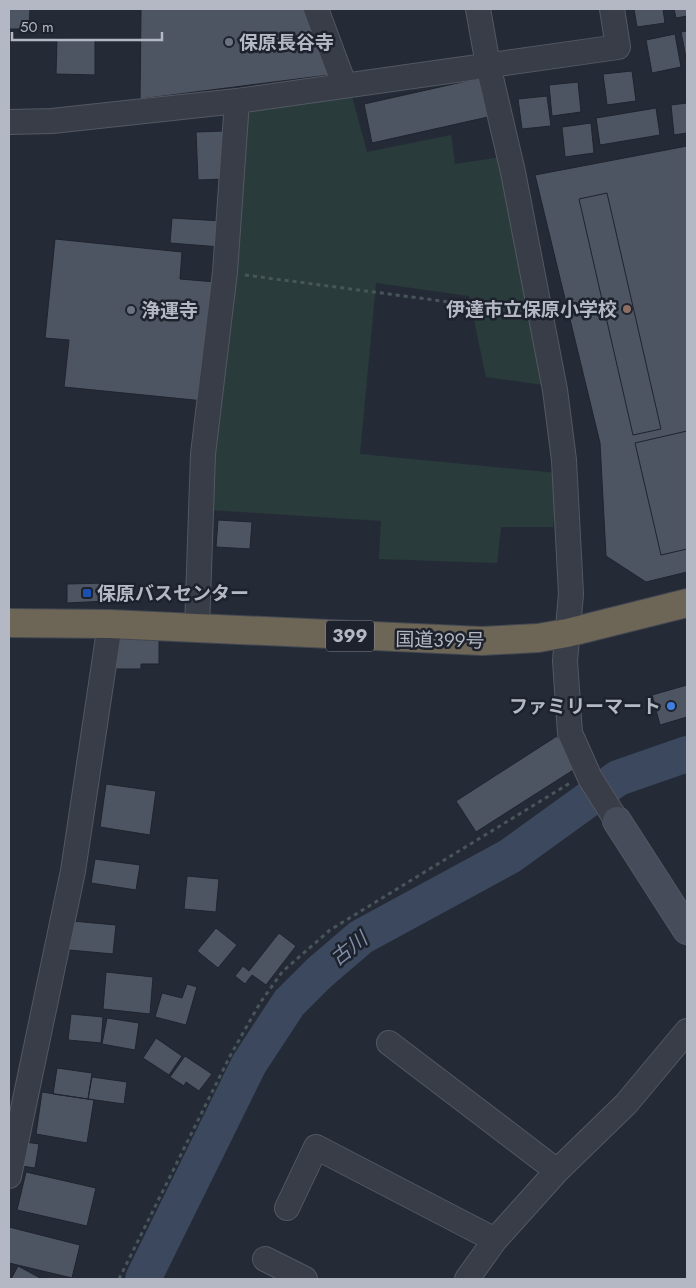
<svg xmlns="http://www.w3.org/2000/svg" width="696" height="1288" viewBox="0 0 696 1288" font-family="Jost,'Noto Sans JP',sans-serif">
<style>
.green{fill:#2a3b3c}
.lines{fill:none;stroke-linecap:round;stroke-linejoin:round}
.river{stroke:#3c485e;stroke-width:36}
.building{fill:#4d5562;stroke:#1f242e}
.street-casing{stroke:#535862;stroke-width:26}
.secondary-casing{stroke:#535862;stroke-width:30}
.highway-casing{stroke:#434852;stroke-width:30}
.path{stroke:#485659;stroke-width:3;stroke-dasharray:4 4;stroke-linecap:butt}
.street{stroke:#383d48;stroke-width:24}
.secondary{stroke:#464c5a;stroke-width:28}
.highway{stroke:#6d6556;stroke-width:28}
.worship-dot{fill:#6b7280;stroke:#1d222c;stroke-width:2}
.education-dot{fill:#8d6e63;stroke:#1d222c;stroke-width:2}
.transit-dot{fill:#1a4fb4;stroke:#1d222c;stroke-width:2}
.shop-dot{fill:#3f7fe0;stroke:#1d222c;stroke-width:2}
.labels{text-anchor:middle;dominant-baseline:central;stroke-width:5;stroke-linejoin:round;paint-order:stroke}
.shield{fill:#1d222c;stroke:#868b96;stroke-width:1}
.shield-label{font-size:18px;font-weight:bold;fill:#b3b8c4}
.poi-label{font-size:19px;font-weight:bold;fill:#b3b8c4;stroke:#1d222c;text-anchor:start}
.street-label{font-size:19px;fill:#b3b8c4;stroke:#1d222c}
.water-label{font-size:20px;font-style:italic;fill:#7e8ea8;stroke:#1d222c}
</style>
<rect width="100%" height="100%" fill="#242b37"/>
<path class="green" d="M350,89L367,152L451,135L455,164L501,157L543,385L486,377L469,296L376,283L360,454L557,473L553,527H501L497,563L379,559L381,521L210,510L234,263L243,107Z"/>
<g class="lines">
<path class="river" d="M143,1279L249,1064L289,1003L319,973L361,937L510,856L618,778L687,754"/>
</g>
<path class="building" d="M9,9H30L29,29H9Z
M141,9H305L329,75L140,99Z
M634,9H663L665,23L637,27Z
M674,9H687V16L676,18Z
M687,31V63L681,32Z
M675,34L681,67L652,73L646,40Z
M57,39L95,40V75L56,74Z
M632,71L636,101L607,105L603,74Z
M480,78L488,117L372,143L364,104Z
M578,82L581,112L552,116L549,85Z
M547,96L551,126L522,129L518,99Z
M687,103V133L674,135L671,105Z
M656,108L660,135L600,145L596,118Z
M591,123L594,153L565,157L562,127Z
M224,131L226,179L198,180L196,132Z
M687,146V572L646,582L606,556L600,443L535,175Z
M607,193L661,429L633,435L579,199Z
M172,218L222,221L220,247L170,243Z
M55,239L182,252L180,279L216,282L204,401L64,387L69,340L45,338Z
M687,431V549L661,555L635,443Z
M218,520L252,522L250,549L216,547Z
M107,583L108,601L67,603V584Z
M116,632H159V664H141V669H116Z
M687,685V717L660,725L652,695Z
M557,736L578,767L476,832L456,801Z
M106,784L156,791L150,835L100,827Z
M95,859L140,865L136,890L91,883Z
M187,876L219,879L216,912L184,909Z
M72,921L116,925L113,954L69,950Z
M216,928L237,945L218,968L197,951Z
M279,933L296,946L266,985L252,975L245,984L235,976L243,966L249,971Z
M106,972L153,977L150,1014L103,1009Z
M187,984L197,987L186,1025L155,1017L162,993L182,998Z
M71,1014L103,1017L101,1043L68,1040Z
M107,1018L139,1023L135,1050L102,1044Z
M156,1038L182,1056L169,1075L143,1058Z
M185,1056L212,1074L199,1091L186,1082L184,1086L170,1077Z
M57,1068L92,1073L88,1099L53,1094Z
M92,1077L127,1082L124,1104L88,1099Z
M42,1092L94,1100L87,1143L36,1134Z
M25,1142L39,1144L35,1168L22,1166Z
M26,1172L96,1188L87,1226L17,1210Z
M9,1227L80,1245L72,1278L9,1263Z
M18,1266L42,1279H11Z"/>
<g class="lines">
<g class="street-casing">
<path id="street" d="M316,9L344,84
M478,9L488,65L513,172L555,390L564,460L571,594L565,661L570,733L590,778L617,821
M9,122L52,121L237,101L618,47L612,9
M197,628L203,454L225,272L237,101
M389,1043L557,1171
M9,1176L73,871L110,624
M287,1208L316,1147L495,1240
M265,1259L305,1279
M467,1279L495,1240L557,1171L626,1104L687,1031"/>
</g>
<g class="secondary-casing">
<path id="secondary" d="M617,821L687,930"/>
</g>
<g class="highway-casing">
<path id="highway" d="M9,623L110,624L482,641L538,638L567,633L687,603"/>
</g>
<path class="path" d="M245,275L510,310L519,309
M119,1279L230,1056L260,1003L282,972L330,930L570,783"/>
<use href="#street" class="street"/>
<use href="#secondary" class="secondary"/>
<use href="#highway" class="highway"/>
</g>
<g class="worship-dot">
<circle cx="229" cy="42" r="5"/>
<circle cx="131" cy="310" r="5"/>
</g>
<circle class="education-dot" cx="627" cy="309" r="5"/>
<rect class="transit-dot" x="82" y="588" width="10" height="10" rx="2.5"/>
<circle class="shop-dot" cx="671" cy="706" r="5"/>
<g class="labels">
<rect class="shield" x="326" y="620.5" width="48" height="31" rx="4"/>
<g class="shield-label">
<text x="350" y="636">399</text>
</g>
<g class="poi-label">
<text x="239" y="42">保原長谷寺</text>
<text x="617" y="309" text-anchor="end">伊達市立保原小学校</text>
<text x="141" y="310">浄運寺</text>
<text x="97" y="593">保原バスセンター</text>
<text x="661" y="706" text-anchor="end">ファミリーマート</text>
</g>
<g class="street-label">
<text transform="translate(440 640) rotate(1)">国道399号</text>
</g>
<g class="water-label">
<text transform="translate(349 949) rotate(-38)">古川</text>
</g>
</g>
<rect width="696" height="1288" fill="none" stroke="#b3b8c4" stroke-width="20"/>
<path d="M12 32v8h150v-8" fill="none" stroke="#b3b8c4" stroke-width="2.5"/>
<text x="20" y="32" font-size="15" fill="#b3b8c4" stroke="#1d222c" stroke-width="4" paint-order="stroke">50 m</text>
</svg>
